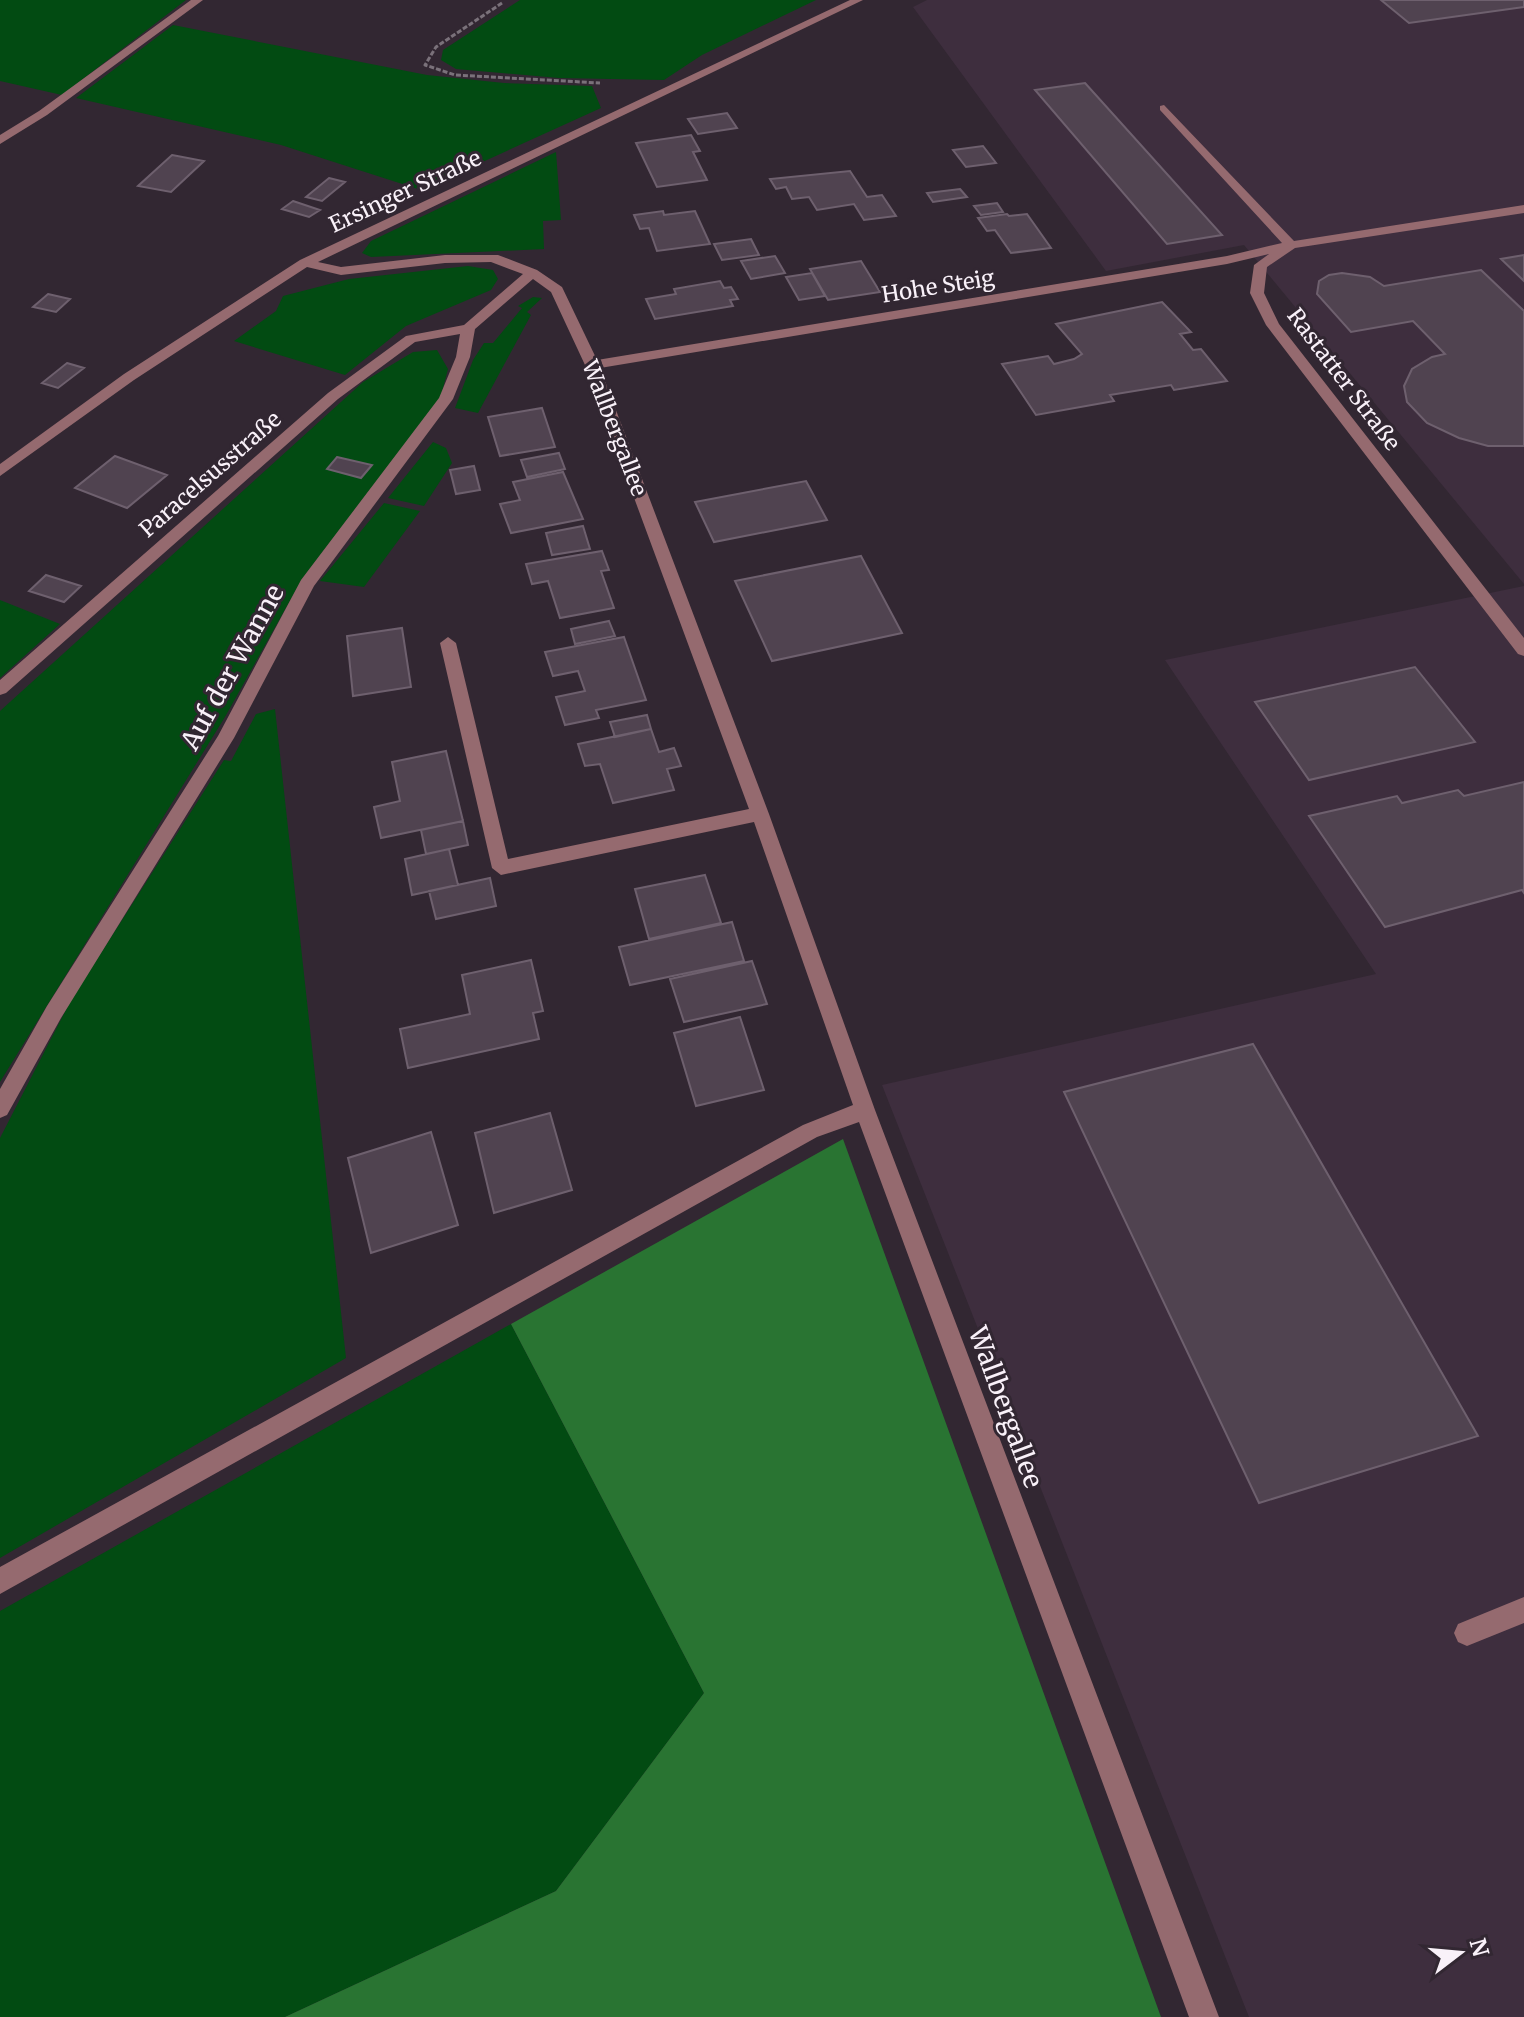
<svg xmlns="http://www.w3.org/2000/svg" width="1524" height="2017" viewBox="0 0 1524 2017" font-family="Merriweather,serif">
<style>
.built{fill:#3e2e3e}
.green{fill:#024b12}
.forest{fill:#297432}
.building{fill:#504350;stroke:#6e606e;stroke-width:2}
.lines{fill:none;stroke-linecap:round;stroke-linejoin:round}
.path{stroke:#7a717a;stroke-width:3;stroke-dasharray:5 2;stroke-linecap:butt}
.minor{fill:#956a6f;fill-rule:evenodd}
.labels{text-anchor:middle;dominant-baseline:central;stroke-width:6;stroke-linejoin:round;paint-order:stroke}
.far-street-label{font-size:22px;fill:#f9f1f9;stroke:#322732}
.street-label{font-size:26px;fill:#f9f1f9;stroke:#322732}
</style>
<rect width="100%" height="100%" fill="#322732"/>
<path class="built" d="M927,0H1524V584L1244,245L1106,271L913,7Z
M1524,586V2017H1249L882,1085L1376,974L1165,660Z"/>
<path class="green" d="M0,0H186L62,95L0,81Z
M520,0H816L702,55L664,80L559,78L456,69L441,60L443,50Z
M173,25L427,75L504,83L592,86L601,108L421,190L281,145L76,98Z
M556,152L561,220L543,221L544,249L371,257L362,253L371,241Z
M468,266L493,270L498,279L491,290L406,326L345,375L234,341L276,311L283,296L349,279Z
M533,297L542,298L527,312L531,315L478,413L455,408L473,360L484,343H493L522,308L518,306Z
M437,350L448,369L441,396L302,579L225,717L0,1082V711L363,382L413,352Z
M433,442L446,448L452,463L424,506L388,498Z
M384,503L420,511L364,587L320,581Z
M0,600L60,624L0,678Z
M275,709L346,1358L0,1558V1138L71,1000L224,760L231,761L256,714Z
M511,1324L704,1693L556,1891L285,2017H0V1611Z"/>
<path class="forest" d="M843,1139L1161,2017H285L556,1891L704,1693L511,1324Z"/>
<path class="building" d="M1381,0H1524V7L1409,23Z
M1085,83L1222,235L1167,244L1035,90Z
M727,113L737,128L698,134L688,119Z
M691,135L700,151L693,152L707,180L657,187L636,143Z
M983,146L996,163L966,167L953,150Z
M172,155L204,161L171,192L138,186Z
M850,171L867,197L882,195L896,216L864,220L854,204L817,210L809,197L792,199L786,187L776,189L770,179Z
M329,178L345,182L322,201L306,197Z
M960,189L967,197L933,202L927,193Z
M293,201L320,210L309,217L282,209Z
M997,203L1003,212L981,215L974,206Z
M663,211L664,215L695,211L710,244L657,251L649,228L640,229L634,215Z
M1007,214L1009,216L1027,214L1051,248L1011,253L995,230L987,231L978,218Z
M751,239L759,255L722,260L714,244Z
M1524,255V281L1501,259Z
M775,256L785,273L751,279L741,261Z
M861,261L880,292L828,300L810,269Z
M1481,270L1524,311V446H1488L1459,438L1427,423L1407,402L1404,386L1412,369L1432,357L1445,354L1413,321L1351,332L1317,294L1319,281L1329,275L1342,273L1370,277L1384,286Z
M812,273L825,296L799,300L786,277Z
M720,281L724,288L731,287L738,299L730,300L733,306L655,319L646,299L676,294L674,289Z
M48,294L70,299L56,312L33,307Z
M1162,302L1191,332L1180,334L1193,350L1201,349L1227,381L1174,390L1171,385L1110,395L1114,401L1036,415L1002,364L1048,356L1054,364L1074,359L1082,354L1056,324Z
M67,363L84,368L58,388L42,383Z
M542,408L555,447L500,456L488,417Z
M559,453L565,469L527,477L521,460Z
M115,456L167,475L127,508L75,488Z
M337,457L372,465L361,478L327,469Z
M474,466L480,490L456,494L450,470Z
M563,472L583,519L511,533L500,504L520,500L513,482Z
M806,481L827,520L714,542L695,502Z
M583,526L590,549L552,555L546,533Z
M602,551L609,570L601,571L614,608L560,618L548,581L532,584L526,564Z
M861,556L902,633L772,661L735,581Z
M46,575L81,586L64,602L29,591Z
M609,621L615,636L575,644L571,629Z
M402,628L411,687L353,696L347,636Z
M624,637L646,700L596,710L599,718L565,725L556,697L585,691L578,671L553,676L545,652Z
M1415,667L1475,742L1309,780L1255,702Z
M647,715L651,729L615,737L610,722Z
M651,729L659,752L674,748L681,766L667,769L674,790L613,803L600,764L585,766L578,744Z
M446,751L463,821L381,838L374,807L400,801L392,762Z
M1524,782V893L1522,890L1385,927L1309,816L1397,796L1402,803L1458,790L1464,796Z
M463,821L468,845L426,854L421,830Z
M449,849L458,885L412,895L405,859Z
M705,875L721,923L649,939L635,889Z
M490,878L496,906L436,919L429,891Z
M732,922L744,961L630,985L619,947Z
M531,960L543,1011L533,1013L539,1039L408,1068L400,1029L470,1014L462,975Z
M752,961L767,1004L684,1022L670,979Z
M740,1017L764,1090L696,1106L674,1033Z
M1253,1044L1478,1436L1259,1503L1064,1092Z
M550,1113L572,1190L494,1213L475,1133Z
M431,1132L458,1225L371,1253L348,1158Z"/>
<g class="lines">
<path class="path" d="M502,3L436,47L425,65L455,75L600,83"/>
<path class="minor" d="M191,0H203L47,115L0,144V135L39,111Z
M850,0H863L318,262L341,267L445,255H498L537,270L562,287L597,360L1227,256L1282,243L1160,110V106L1164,105L1294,241L1524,205V213L1295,248L1267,267L1264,293L1279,324L1524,638V656L1518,654L1266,325L1250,293L1254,265L1269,254L1227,264L600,368L769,814L875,1110L1219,2017H1189L859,1122L817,1137L0,1594V1567L803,1125L853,1105L754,822L501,875L492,868L440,643L448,637L456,643L508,859L749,809L585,365L551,292L533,279L475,329L470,357L453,399L314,586L234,738L61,1018L7,1115L0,1118V1089L47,1006L218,736L301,580L439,398L456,357L460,334L415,342L338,399L6,693L0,695V680L328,393L406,336L464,325L523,274L491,262L445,263L341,275L307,267L134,380L0,476V464L124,374L300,260Z
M1524,1597V1623L1467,1646L1458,1642L1454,1633L1458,1624Z"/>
</g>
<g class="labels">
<g class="far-street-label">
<text transform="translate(405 191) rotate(-25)">Ersinger Straße</text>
<text transform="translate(938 286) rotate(-9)">Hohe Steig</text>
<text transform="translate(1344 379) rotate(53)">Rastatter Straße</text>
<text transform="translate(615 428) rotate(69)">Wallbergallee</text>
<text transform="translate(210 474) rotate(-41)">Paracelsusstraße</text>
</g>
<g class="street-label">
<text transform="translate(232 667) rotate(-61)">Auf der Wanne</text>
<text transform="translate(1006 1407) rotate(70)">Wallbergallee</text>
</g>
</g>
<g transform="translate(1460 1953) rotate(74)" stroke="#322732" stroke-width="6" paint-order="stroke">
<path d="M0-6L14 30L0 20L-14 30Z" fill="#f9f1f9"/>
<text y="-12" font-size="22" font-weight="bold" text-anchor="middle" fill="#f9f1f9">N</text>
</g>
</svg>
